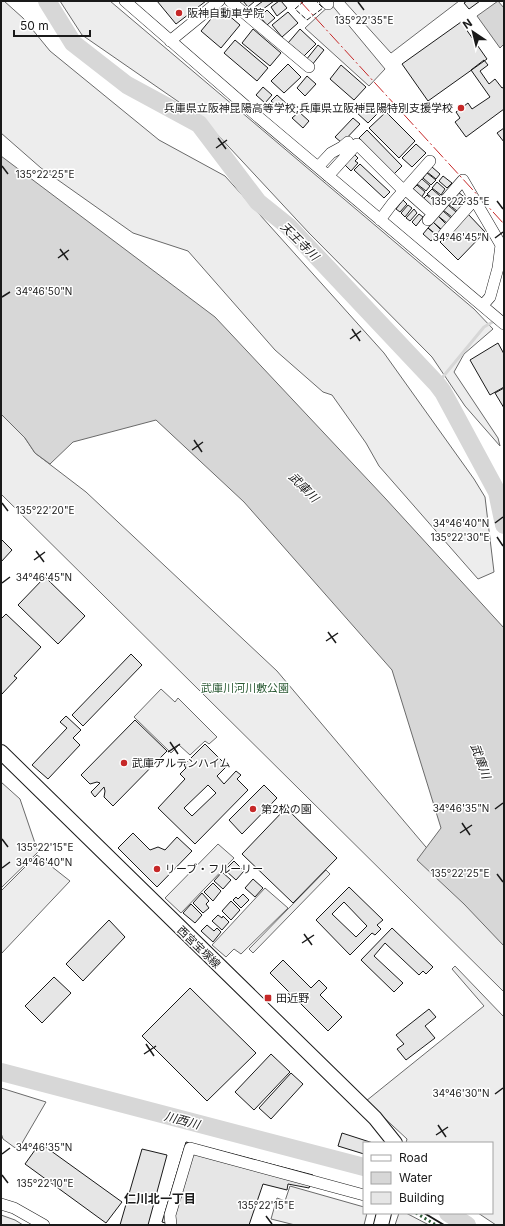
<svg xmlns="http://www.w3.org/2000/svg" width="505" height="1226" viewBox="0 0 505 1226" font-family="Inter,'Noto Sans JP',sans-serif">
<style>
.built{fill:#ededed;stroke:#6a6a6a}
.water{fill:#d7d7d7;stroke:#6a6a6a}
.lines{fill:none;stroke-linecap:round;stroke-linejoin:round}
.stream{stroke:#d7d7d7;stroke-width:3}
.river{stroke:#d7d7d7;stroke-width:18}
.building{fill:#e6e6e6;stroke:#1a1a1a;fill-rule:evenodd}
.minor-casing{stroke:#1a1a1a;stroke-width:12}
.major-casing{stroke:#1a1a1a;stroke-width:16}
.minor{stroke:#fff;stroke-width:11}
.major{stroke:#fff;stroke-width:14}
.hedge{stroke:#2b5a34;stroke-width:3;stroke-dasharray:2 3;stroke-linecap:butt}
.fence{stroke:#1a1a1a;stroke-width:1;stroke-dasharray:5 2;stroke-linecap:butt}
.wall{stroke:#1a1a1a;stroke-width:2}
.power{stroke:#c62828;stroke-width:1;stroke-dasharray:14 3 2 3;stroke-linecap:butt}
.ticks{fill:none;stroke:#1a1a1a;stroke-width:1.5}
.poi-dot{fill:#c62828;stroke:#fff;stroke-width:1.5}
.labels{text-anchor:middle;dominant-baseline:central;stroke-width:3;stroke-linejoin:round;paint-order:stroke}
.poi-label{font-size:11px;fill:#1a1a1a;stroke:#fff;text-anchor:start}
.park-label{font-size:11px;fill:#2b5a34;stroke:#fff}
.street-label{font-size:11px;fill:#1a1a1a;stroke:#fff}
.water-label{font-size:12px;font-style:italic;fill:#1a1a1a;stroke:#fff}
.neighbourhood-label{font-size:12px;font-weight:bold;fill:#1a1a1a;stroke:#fff}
.ticks-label{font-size:10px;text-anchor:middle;fill:#1a1a1a;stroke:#fff;stroke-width:3;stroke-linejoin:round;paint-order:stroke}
</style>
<rect width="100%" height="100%" fill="#fff"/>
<path class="built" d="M1,1H4L23,18L50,51L159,140L225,176L384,353L474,479L485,497L494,572L478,579L379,466L366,443L332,395L323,392L275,350L188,251L133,233L41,168L1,133Z
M60,1H110L474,309L493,329L464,354L454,372L498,438L500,446L465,406L432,357L309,233L202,118L82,35Z
M344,1H459L391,53Z
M331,4L385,69L369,86L305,28Z
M1,414L25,438L35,453L86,492L277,671L431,853L504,927V992L1,494Z
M161,689L175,702L178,698L217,737L209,744L205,741L190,755L179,745L171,753L134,717Z
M1,782L20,799L38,852L1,888Z
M218,844L234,858L181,913L165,898Z
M37,855L70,881L1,954V891Z
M326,870L330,874L253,953L249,949Z
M265,888L288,908L241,954L234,949L226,957L212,945Z
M455,966L504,1017V1225H496L478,1213H492V1143H406L407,1139L366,1101L484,1006L452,969Z
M1,1088L46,1102L18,1150L3,1139L1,1133Z
M290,1186L364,1207V1213H367L364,1225H295L271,1219L277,1198L285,1201Z
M399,1213H406L429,1225H395Z
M1,1215L15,1220L23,1225H1Z"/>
<path class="water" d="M498,1L504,8V44L500,48L477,16Z
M1,156L215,317L385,498L504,628V946L464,904L417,860L441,828L392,670L244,502L156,420L73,442L50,464L35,453L25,438L1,414Z"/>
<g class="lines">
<path class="stream" d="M437,384L484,327L496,320"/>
<path class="river" d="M47,1L73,43L127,85L199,124L258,202L288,226L437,384L443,392L497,492L504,525
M1,1072L364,1167
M448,1213L467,1225"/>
</g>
<path class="building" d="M157,1H206L176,24Z
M243,1H255L248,7Z
M263,1H274L255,15L251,10Z
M279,1H281L287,8L277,16L271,7Z
M467,1H480L469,9L464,3Z
M220,8L240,25L221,48L201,31Z
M267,10L275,18L267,25L260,17Z
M288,12L298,23L282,37L272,25Z
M461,22L487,59L428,101L402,64Z
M253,29L281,53L270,66L242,43Z
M300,29L316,44L303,57L288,43Z
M235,40L268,68L257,81L224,53Z
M318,45L324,50L312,65L306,60Z
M484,60L488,65L480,71L489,84L495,79L502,88L504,87V109L466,137L455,122L460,118L456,112L468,103L472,109L490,97L471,70Z
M288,64L301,77L284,93L271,81Z
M341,65L366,87L354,100L330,79Z
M307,76L316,84L305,96L297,88Z
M263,87L272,95L265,103L256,95Z
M277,95L287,104L281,110L271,101Z
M364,103L377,114L368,123L356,112Z
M299,112L309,121L303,128L292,118Z
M386,112L415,141L399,158L369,128Z
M353,118L360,124L342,143L335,137Z
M504,128V142L497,133Z
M367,130L402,166L394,174L359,138Z
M416,144L426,153L412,167L402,158Z
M354,154L358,158L355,161L358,163L351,171L344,164Z
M360,164L390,192L384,198L354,170Z
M432,167L440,174L436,179L427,172Z
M427,173L436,180L431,185L423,178Z
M443,176L452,183L447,188L439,181Z
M422,179L430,186L426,191L417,184Z
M437,182L445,189L441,195L432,188Z
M417,185L425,192L421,198L412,190Z
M432,189L440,196L436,201L427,194Z
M458,192L467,199L462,204L454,197Z
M427,195L435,202L430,207L422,200Z
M453,198L462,206L457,211L448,204Z
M403,200L407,204L400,212L396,209Z
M408,205L412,208L405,217L401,213Z
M448,205L456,212L452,217L443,210Z
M414,209L417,213L410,221L406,218Z
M443,211L451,218L447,223L438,216Z
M419,214L423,217L416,226L412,222Z
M468,214L485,232L458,260L440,242Z
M438,216L446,224L441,229L433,222Z
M433,222L441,230L437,235L428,228Z
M428,228L436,235L431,241L423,234Z
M498,343L504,354V387L490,395L470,360Z
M504,388V408L495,393Z
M1,539L12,550L1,562Z
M45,577L85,616L58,644L18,605Z
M6,614L41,647L14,676L17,678L1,695V619Z
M131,654L142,665L83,726L72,715Z
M66,716L81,730L73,738L80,745L48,779L32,765L67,728L60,722Z
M135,720L167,751L113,806L104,797L105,791L104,787L95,797L94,796L91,792L100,783L97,782L90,784L81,775Z
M205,744L227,766L217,776L224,784L236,771L241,775L237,779L248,790L195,844L158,808L185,779L180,774L186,768L184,765ZM208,785L216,793L192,816L184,808Z
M264,785L277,798L242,834L229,820Z
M286,808L337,858L293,903L242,854Z
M133,833L150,850L158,847L165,850L177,837L192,851L157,887L118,848Z
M234,861L244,871L236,880L225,870Z
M222,872L231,880L223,889L214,881Z
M253,879L263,888L255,897L245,888Z
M213,883L221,891L213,901L204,892Z
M349,887L383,920L377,925L381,929L375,935L372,933L350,955L316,920ZM344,902L367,926L356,937L332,914Z
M202,893L209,901L206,904L209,908L203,913L193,903Z
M243,894L249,900L241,908L233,900L236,897L238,899Z
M231,901L240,910L231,920L222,911Z
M191,904L202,915L195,923L183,913Z
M218,915L222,918L223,916L229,922L222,930L212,921Z
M109,920L125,937L83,981L66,964Z
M207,925L214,931L217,928L221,932L213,942L201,931Z
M392,928L433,967L426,974L423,971L419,975L385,943L374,956L403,983L394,992L361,960Z
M283,960L311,988L319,980L327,988L320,995L342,1017L328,1031L270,973Z
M54,977L71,993L42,1023L25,1006Z
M190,988L256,1053L207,1101L142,1036Z
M429,1009L436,1017L425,1026L435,1038L406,1060L397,1049L404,1044L396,1035Z
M271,1054L290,1072L254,1110L235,1092Z
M291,1073L303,1084L271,1119L259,1108Z
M342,1133L373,1143H364V1154L338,1146Z
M186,1142L313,1175L309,1188L288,1184L287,1190L263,1184L249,1225H172L162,1222Z
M40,1143L122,1202L106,1223L25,1164Z
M142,1149L167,1155L148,1225H120Z"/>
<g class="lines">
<g class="minor-casing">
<path id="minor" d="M125,1L256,115L504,324
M230,1L309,67
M325,1L328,4
M170,41L219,1
M318,167L331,153L342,147L348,142
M328,176L357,144L404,191
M405,189L433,214
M380,220L392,204L430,161
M428,220L463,180L501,245L498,268L490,297L483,305
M444,234L474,200
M1,1204L14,1208L44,1225
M171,1225L170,1215L190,1148L364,1195"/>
</g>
<g class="major-casing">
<path id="major" d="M1,752L375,1118L395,1143
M381,1225L384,1213"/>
</g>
<use href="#minor" class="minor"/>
<use href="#major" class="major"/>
<path class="hedge" d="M416,1213L436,1225"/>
<path class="fence" d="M304,1L295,9L307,20L323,8L316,1"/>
<path class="wall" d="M424,1213L444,1225"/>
<path class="power" d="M300,1L504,224"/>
</g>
<path class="ticks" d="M358,2L364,10M218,138L226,149M216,148L227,140M2,166L8,174M497,201L503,209M495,238L503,232M60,249L68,260M58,258L69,250M2,297L10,292M352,329L360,341M350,339L361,331M194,440L202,452M192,450L203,442M2,503L8,511M495,523L503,517M497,537L503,546M36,551L44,562M34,560L45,552M2,583L10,577M328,632L336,643M326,641L338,633M170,742L178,754M168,752L180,744M495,809L503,803M462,823L470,835M460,833L472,825M2,839L8,847M2,868L10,862M497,874L503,882M304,934L312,945M302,943L314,935M146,1044L154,1056M144,1054L156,1046M495,1094L503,1088M438,1125L446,1137M436,1135L448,1127M2,1154L10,1148M2,1175L8,1183M266,1216L272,1224"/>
<g class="poi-dot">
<circle cx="179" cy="13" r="4"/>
<circle cx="461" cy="108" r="4"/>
<circle cx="124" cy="763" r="4"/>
<circle cx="253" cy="809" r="4"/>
<circle cx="157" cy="869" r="4"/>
<rect x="264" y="994" width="8" height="8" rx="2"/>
</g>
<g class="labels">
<g class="poi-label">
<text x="187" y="13">阪神自動車学院</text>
<text x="453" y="108" text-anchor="end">兵庫県立阪神昆陽高等学校;兵庫県立阪神昆陽特別支援学校</text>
<text x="132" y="763">武庫アルテンハイム</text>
<text x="261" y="809">第2松の園</text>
<text x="165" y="869">リーブ・フルーリー</text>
<text x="276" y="998">田近野</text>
</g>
<g class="park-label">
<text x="245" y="688">武庫川河川敷公園</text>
</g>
<g class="street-label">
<text transform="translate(199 947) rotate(44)">西宮宝塚線</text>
</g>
<g class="water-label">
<text transform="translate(300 241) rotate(45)">天王寺川</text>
<text transform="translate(304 487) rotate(45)">武庫川</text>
<text transform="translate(481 761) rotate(70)">武庫川</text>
<text transform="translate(182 1120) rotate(15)">川西川</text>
</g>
<g class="neighbourhood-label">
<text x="160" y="1198">仁川北一丁目</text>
</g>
</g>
<g class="ticks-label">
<text x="364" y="24">135°22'35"E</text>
<text x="45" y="178">135°22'25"E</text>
<text x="460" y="205">135°22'35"E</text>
<text x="461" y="241">34°46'45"N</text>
<text x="44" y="295">34°46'50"N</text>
<text x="45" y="514">135°22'20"E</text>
<text x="461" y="527">34°46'40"N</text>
<text x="460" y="541">135°22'30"E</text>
<text x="44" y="581">34°46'45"N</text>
<text x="461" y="812">34°46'35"N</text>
<text x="45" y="851">135°22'15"E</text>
<text x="44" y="866">34°46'40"N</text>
<text x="460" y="877">135°22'25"E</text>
<text x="461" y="1097">34°46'30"N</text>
<text x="44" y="1151">34°46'35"N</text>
<text x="45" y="1187">135°22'10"E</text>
<text x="266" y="1209">135°22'15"E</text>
</g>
<rect width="505" height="1226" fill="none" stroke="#1a1a1a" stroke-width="4"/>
<rect x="363" y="1142" width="130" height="72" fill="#ffffff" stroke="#a3a3a3"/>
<rect x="371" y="1155" width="20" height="6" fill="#ffffff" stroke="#a3a3a3"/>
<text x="399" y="1162" font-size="12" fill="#1a1a1a">Road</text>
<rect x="371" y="1172" width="20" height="12" fill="#d7d7d7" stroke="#a3a3a3"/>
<text x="399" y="1182" font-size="12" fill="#1a1a1a">Water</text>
<rect x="371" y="1192" width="20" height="12" fill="#e6e6e6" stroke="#a3a3a3"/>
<text x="399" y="1202" font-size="12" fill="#1a1a1a">Building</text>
<g transform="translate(473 32) rotate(325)" stroke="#ffffff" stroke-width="3" paint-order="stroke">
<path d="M0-3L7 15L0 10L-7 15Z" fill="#1a1a1a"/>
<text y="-6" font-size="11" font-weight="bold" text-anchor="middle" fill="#1a1a1a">N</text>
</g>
<path d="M14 30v6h76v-6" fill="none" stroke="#1a1a1a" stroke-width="2"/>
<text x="20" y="30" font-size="12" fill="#1a1a1a" stroke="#ffffff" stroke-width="3" paint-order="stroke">50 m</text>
</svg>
